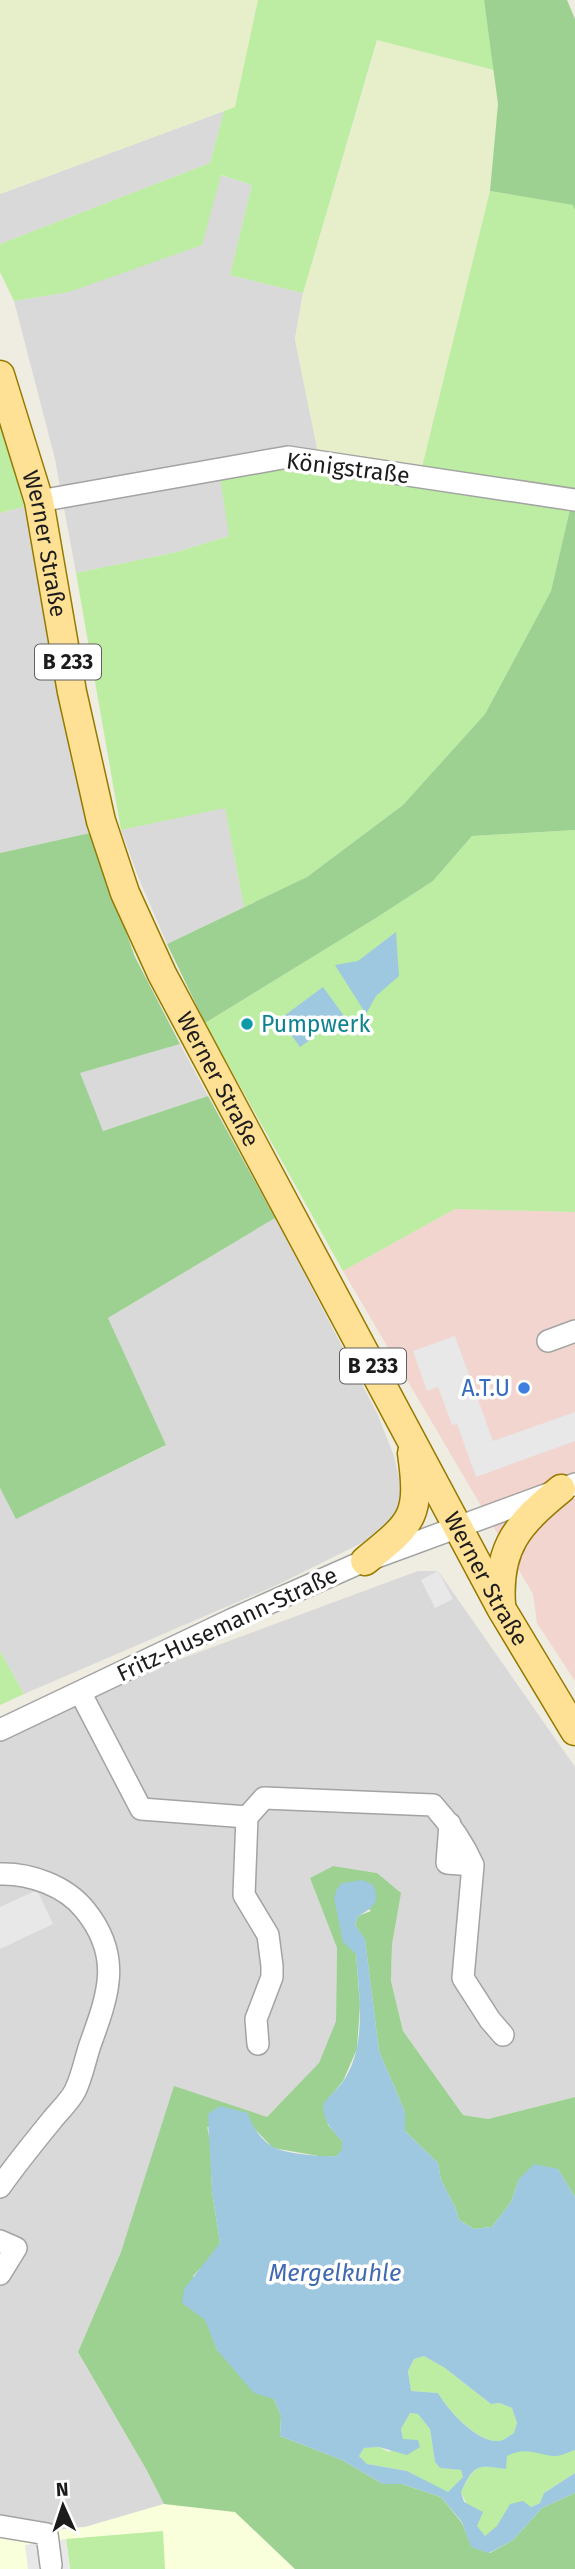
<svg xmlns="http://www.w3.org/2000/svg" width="575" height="2569" viewBox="0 0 575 2569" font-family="'Fira Sans',sans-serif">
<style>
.residential{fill:#dad9d9}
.commercial{fill:#f1d5ce}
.education{fill:#f9ffda}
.farmland{fill:#e7efca}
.grass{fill:#bceda2}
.forest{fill:#9cd192}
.parking{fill:#e8e8e8}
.water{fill:#9ec7e0;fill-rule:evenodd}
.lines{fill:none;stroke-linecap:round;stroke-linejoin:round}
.minor-casing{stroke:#a3a3a3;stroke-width:24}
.major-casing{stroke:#957a00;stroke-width:31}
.minor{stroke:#fff;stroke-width:21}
.major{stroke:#ffe196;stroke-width:28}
.culture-dot{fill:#0f9aa8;stroke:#fff;stroke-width:2.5}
.shop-dot{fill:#3f7fe0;stroke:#fff;stroke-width:2.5}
.labels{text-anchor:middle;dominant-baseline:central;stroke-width:7;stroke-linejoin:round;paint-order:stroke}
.shield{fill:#fff;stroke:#606060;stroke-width:2}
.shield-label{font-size:21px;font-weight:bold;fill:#1c1c1c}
.street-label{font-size:23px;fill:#1c1c1c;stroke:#fff}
.culture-label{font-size:23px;fill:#0d838f;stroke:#fff;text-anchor:start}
.shop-label{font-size:23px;fill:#366cbe;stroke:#fff;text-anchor:end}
.water-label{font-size:24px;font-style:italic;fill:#426ab2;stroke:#fff}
</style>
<rect width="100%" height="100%" fill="#efece1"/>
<path class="residential" d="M224,111L210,163L0,244V194Z
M220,175L252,185L230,275L303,293L295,339L318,453L229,536L177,552L76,573L55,459L14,301L69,292Z
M30,505L90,833L0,853V513Z
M225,807L244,907L167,944L139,879L121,830Z
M180,1044L208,1096L103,1131L79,1073Z
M275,1218L377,1413L394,1456L401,1487L400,1509L388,1530L277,1585L24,1694L0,1651V1488L17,1518L165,1446L108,1318Z
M418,1571H438L575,1767V2097L488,2119L463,2115L403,2031L391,1981L392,1944L377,1873L333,1866L310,1878L337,1948L336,2021L320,2063L267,2117L121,2252L78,2352L146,2469L164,2504L85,2527L16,2534L0,2532V1726Z"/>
<path class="commercial" d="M455,1209L575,1212V1681L537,1623L533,1594L343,1271Z"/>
<path class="education" d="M164,2504L235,2512L295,2569H0V2532L16,2534L85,2527Z"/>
<path class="farmland" d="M0,0H258L235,107L0,194Z
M378,40L494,70L498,104L490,191L422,467L318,453L295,339L303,293Z"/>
<path class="grass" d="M258,0H484L494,70L377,40L303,293L230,275L252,185L221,175L202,245L69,292L14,301L0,272V244L210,163L224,111L235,107Z
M490,191L574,205L575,210V492L422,467Z
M0,426L30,505L0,513Z
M281,465L571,505L551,591L485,714L403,805L307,877L244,907L225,808L121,830L76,573L177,552L229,536L220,477Z
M575,830V1212L455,1209L343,1271L205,1023L376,918L433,881L472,836Z
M0,1651L24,1694L0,1705Z
M424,2356L445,2368L491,2404L500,2403L512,2408L517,2423L514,2433C510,2435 504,2440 499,2441C478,2443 448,2410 438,2393L411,2391L408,2371L414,2359Z
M410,2413L418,2414L430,2429L435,2462L440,2468L461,2470L463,2477L448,2493L407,2471L367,2464L359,2456L364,2448L379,2447L389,2452L403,2440L401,2429Z
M519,2450C543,2451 551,2459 575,2450V2473L545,2492L540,2503L531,2507L510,2504L497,2527L485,2536L477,2527L461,2492C475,2466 475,2464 505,2469L507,2456Z
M163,2531L165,2569H70L66,2539Z"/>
<path class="forest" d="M484,0H567L575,19V210L573,205L490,191L498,104Z
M571,505H575V830L472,836L433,881L376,918L205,1023L167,944L307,877L403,805L485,714L551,591Z
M90,833L135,957L180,1044L80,1073L103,1131L208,1096L275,1218L108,1318L166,1445L16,1519L0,1488V853Z
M333,1866L377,1873L401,1893L392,1944L391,1981L403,2031L463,2115L488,2119L575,2097V2197L558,2169L519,2179L511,2202L492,2227L474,2229L459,2220L455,2207L441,2180L438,2163L405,2131V2112L379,2051L365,1940L355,1925L358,1916L371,1911L342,1883L356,1954L360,2005L357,2049L343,2081L324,2104L328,2125L342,2141V2150L337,2156L324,2157L273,2148L251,2125L207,2127L210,2141L212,2191L220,2243L215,2253L193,2276L217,2350L274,2399L281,2416L280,2436L342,2460L383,2484H402L441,2497L462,2523L472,2547L490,2553L513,2540L542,2508L575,2493V2569H295L235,2512L164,2504L146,2469L78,2352L121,2252L174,2086L267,2117L319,2063L336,2021L337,1948L310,1878Z"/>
<path class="parking" d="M455,1336L493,1441L575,1412V1441L476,1477L457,1424L452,1425L438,1387L427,1391L413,1351Z
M438,1571L453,1599L435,1608L421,1580Z
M37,1890L53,1924L0,1949V1907Z
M66,2539L70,2569H28L25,2545Z"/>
<path class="water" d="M396,932L399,976L376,996L366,1014L335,965L358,961Z
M323,987L344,1016L300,1047L280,1019Z
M363,1880L373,1885C381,1902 373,1908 358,1916L355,1925L365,1939L379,2051L405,2112V2131L438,2163L441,2180L455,2207L459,2220L474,2229L492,2227L511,2202L519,2179L534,2164L558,2169L575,2197V2450C568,2452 560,2457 552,2456C534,2453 525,2447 507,2456L506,2469C476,2464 474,2465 461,2492L464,2502L483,2512L477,2526L485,2536L497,2526L510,2504L523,2501L531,2507L540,2503L544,2493L575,2473V2493L542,2508L513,2540L489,2553L471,2547L462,2522L441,2497L402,2484H383L342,2460L280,2436L281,2416L274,2399L254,2393L217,2350L205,2320L182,2303L184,2289L220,2243L212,2191L208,2114L220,2106L248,2113C251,2125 262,2142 275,2148C289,2154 321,2157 337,2156L342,2149V2141C331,2129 323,2121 323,2104C329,2097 336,2090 342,2083C368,2047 359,1995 356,1954L343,1942L334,1898L337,1889L342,1883ZM424,2356L445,2368L491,2404L500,2403L512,2408L517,2423L514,2433C510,2435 504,2440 499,2441C477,2443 448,2410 438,2393L411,2391L408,2371L414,2359ZM410,2413L418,2414L430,2429L435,2462L440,2468L461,2470L463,2477L448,2492L407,2471L367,2464L359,2456L364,2448L379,2447L407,2455L420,2447L418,2440L403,2439L401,2429Z"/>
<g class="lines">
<g class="minor-casing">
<path id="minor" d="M39,501L288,457L575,500
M548,1341L575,1331
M80,1692L141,1809L247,1817
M0,1730L233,1619L355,1565L575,1484
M247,1817L264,1798L433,1805C450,1824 463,1842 473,1865L463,1978L490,2020L503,2035
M247,1817L244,1895L268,1935L272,1966V1977L256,2019L258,2044
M450,1824L447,1863L473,1865
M0,1874C30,1873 66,1886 85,1910C123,1957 108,1995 90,2045C85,2060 82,2077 75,2091C70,2101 59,2111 52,2120C34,2142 16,2164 0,2187
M0,2241L16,2248L0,2274
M0,2526L47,2534L51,2565"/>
</g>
<g class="major-casing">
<g id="major">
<path id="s1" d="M0,375L39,501L72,692L101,821L125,893L162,974L501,1608L575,1731"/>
<path d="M365,1561C413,1522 421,1517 412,1453"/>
<path d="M501,1605C497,1547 518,1524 561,1489"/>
</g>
</g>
<use href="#minor" class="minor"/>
<use href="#major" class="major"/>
</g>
<circle class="culture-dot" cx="247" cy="1024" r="7"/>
<circle class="shop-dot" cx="524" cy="1388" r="7"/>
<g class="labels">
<g class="shield">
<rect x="35" y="644.5" width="66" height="35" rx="5"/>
<rect x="340" y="1348.5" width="66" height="35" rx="5"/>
</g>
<g class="shield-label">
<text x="68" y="662">B 233</text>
<text x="373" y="1366">B 233</text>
</g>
<g class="street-label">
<text transform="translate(348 468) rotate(7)">Königstraße</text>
<text stroke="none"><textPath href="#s1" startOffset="175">Werner Straße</textPath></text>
<text stroke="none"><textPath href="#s1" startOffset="742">Werner Straße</textPath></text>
<text stroke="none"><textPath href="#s1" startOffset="1309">Werner Straße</textPath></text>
<text transform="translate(227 1624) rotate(-25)">Fritz-Husemann-Straße</text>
</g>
<g class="culture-label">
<text x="261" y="1024">Pumpwerk</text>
</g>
<g class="shop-label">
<text x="510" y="1388">A.T.U</text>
</g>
<g class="water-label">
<text x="335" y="2273">Mergelkuhle</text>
</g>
</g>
<g transform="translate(63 2506) rotate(357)" stroke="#ffffff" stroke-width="5" paint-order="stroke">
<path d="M0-5L12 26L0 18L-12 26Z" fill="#1c1c1c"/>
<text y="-10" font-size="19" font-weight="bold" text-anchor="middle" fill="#1c1c1c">N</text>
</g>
</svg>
